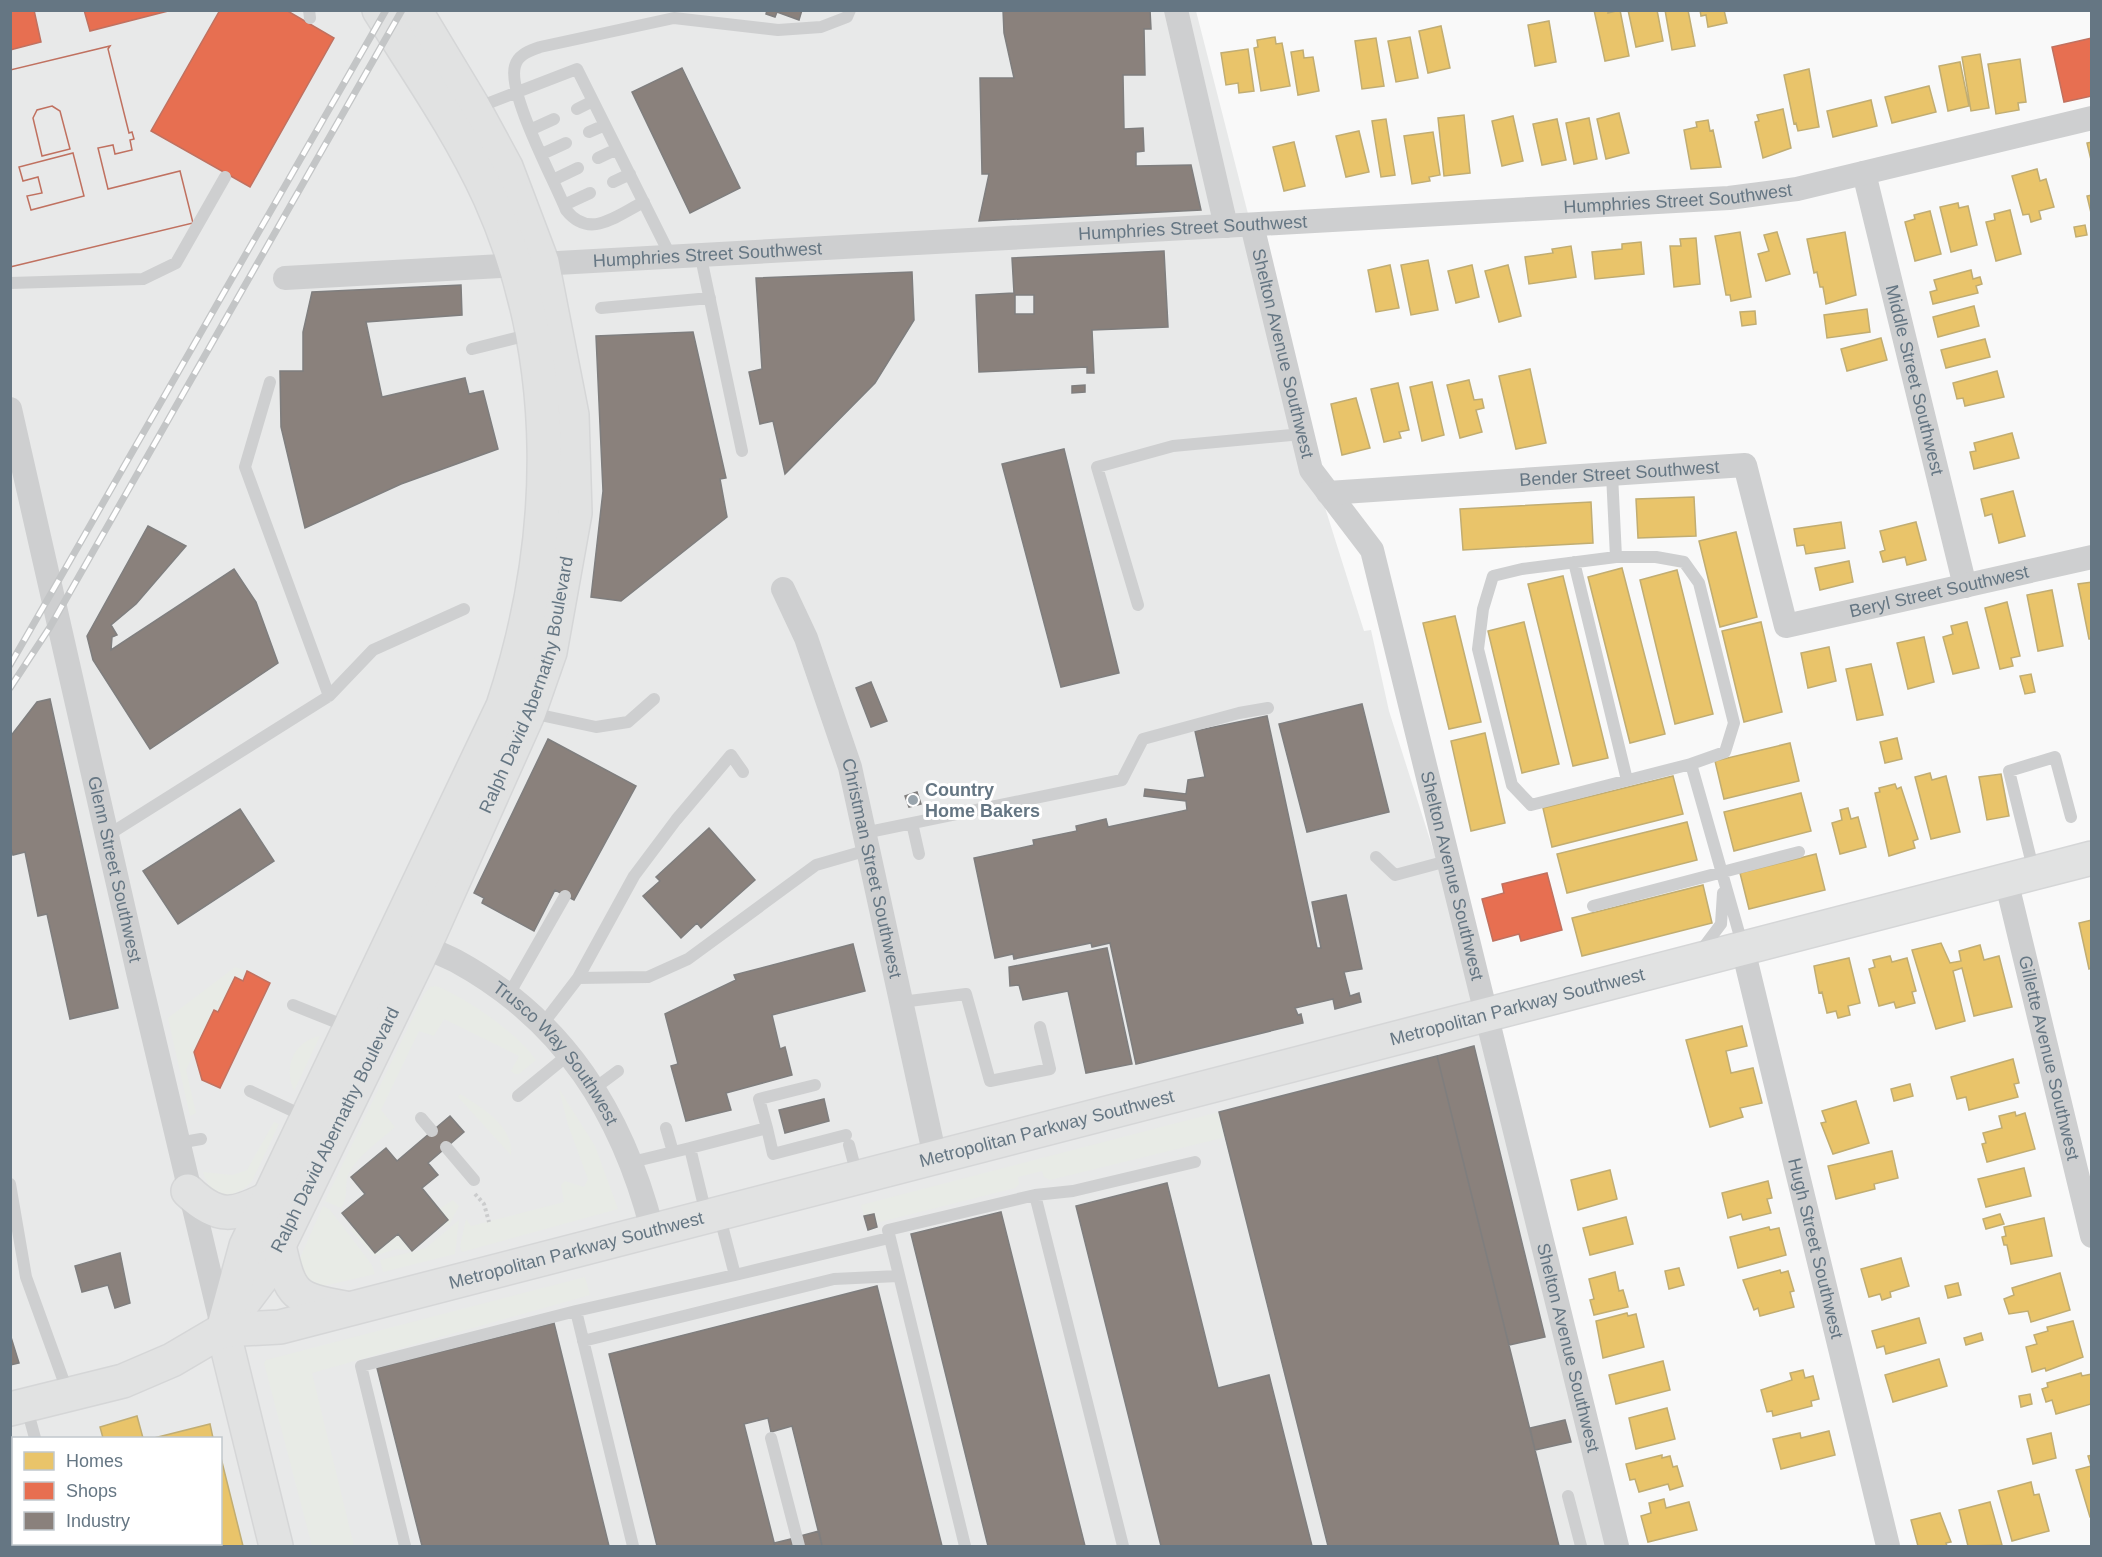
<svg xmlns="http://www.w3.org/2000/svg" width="2102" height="1557" viewBox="0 0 2102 1557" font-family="Helvetica,sans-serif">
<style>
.built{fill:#e8e9e9;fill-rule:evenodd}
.green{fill:#e8ebe6}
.homes{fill:#e9c46a;stroke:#c1ad72;stroke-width:1.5}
.shops{fill:#e76f51;stroke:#c07160;stroke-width:1.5;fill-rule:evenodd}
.industry{fill:#8a817c;stroke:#7f7e7e;stroke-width:1.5;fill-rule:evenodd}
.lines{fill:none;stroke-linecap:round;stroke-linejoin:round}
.secondary-casing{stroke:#d5d6d7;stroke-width:36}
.primary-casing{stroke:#d5d6d7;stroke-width:36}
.path{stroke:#cbcccd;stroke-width:4;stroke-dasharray:3 3;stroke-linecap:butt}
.lane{stroke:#cecfd0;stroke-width:12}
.street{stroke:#cecfd0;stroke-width:24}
.secondary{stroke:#e1e2e2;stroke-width:33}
.primary{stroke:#e1e2e2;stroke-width:33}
.rail-casing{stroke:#c3c5c6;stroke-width:7}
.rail{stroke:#fff;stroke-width:4.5;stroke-dasharray:14;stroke-linecap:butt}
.poi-dot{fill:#99a4ac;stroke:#fff;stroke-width:2}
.labels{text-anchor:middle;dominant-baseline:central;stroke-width:6;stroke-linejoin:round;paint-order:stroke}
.street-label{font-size:18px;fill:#657683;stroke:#fff}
.poi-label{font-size:18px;font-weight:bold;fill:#657683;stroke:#fff;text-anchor:start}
</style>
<rect width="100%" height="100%" fill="#f9f9f9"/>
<path class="built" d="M10,11H1196L1316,479L1364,631L1371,630L1389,711L1484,1009L1619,1546H11ZM14,1438H220V1544H14Z"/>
<path class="green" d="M235,967L247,971L243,981L235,977L218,1012L214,1010L186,1070L196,1113L190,1116L168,1018Z
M436,986C467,998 517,1033 536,1060L519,1074H515L511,1071L519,1056L444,1019L434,1036L419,1031L381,1110L395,1127C381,1140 355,1157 348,1176C344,1188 349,1197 341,1208L325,1201L424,994L430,987Z
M320,1036L294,1091C283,1067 294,1041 320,1036Z
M559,1089L595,1146L618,1209L462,1252L460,1246L466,1219L471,1226L564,1202L561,1185L565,1181L584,1187L588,1179L568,1125Z
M460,1094C481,1107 514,1126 511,1155L458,1097Z
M1219,1112L1226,1137L1050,1180L1044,1177L1042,1171L1018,1177L1019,1184L1015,1188L876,1223L874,1214L864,1216L861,1205Z
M274,1122L279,1124L252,1181C234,1201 211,1201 203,1172L232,1175L247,1170Z
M453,1200L459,1206L449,1225L441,1226L448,1220L439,1209Z
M323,1206L330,1210L372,1265L375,1274L323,1286L307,1279L299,1263L300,1258Z
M459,1220L455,1254L383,1272L380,1260L426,1248Z
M354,1228L375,1253L398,1234L411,1250L396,1249L374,1256L351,1230Z
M585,1277L590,1295L312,1373L354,1546H312L264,1363L266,1360Z"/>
<path class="homes" d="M1594,10H1608V13L1620,10L1629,56L1605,61Z
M1628,10H1657L1663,41L1636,47Z
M1665,10H1688L1695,46L1672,50Z
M1700,10H1724L1727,23L1708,27L1706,15L1701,16Z
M1549,21L1556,62L1535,66L1528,25Z
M1441,26L1450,68L1428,73L1419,31Z
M1275,37L1276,44L1282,43L1290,86L1261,91L1254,48L1258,47L1257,40Z
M1410,37L1418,78L1396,82L1388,41Z
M1376,38L1384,86L1362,89L1355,41Z
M1248,49L1254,91L1239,93L1238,83L1226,85L1221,53Z
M1303,50L1304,58L1313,57L1319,91L1298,95L1291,52Z
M1980,54L1989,108L1971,111L1962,57Z
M2020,59L2026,102L2018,103L2019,110L1996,114L1988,64Z
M1960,62L1969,106L1948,111L1939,66Z
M1809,69L1819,127L1798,131L1796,123L1794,124L1784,75Z
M1929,86L1936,112L1892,123L1885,97Z
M1871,100L1877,126L1833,137L1827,111Z
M1783,109L1791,148L1763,158L1755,122L1759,121L1757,115Z
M1619,113L1629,153L1606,159L1597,119Z
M1464,115L1470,173L1444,176L1438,118Z
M1513,116L1523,161L1502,166L1492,121Z
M1589,118L1597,159L1574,164L1566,123Z
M1386,119L1395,175L1381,177L1372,121Z
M1557,119L1566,160L1542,165L1533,124Z
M1708,120L1710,131L1713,130L1721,167L1691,169L1684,130L1697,127L1696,122Z
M1359,131L1369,172L1346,177L1336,136Z
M1433,132L1440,175L1429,177L1430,181L1412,184L1404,136Z
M1294,142L1305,186L1284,191L1273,147Z
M2092,142V164L2087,143Z
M2037,169L2040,181L2046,179L2054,207L2039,211L2041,219L2031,222L2029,214L2023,215L2012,176Z
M2092,195V217L2087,196Z
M1958,203L1959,208L1968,206L1977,245L1951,252L1940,207Z
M2010,210L2021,254L1996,261L1986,222L1995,220L1994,214Z
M1930,211L1941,254L1915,261L1905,222L1915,219L1914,215Z
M2085,225L2087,235L2076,237L2074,227Z
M1740,232L1751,297L1731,301L1730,295H1726L1715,236Z
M1777,232L1790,274L1766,281L1758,254L1769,251L1764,235Z
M1845,232L1856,295L1826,304L1823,287H1820L1817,272L1814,273L1807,239Z
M1696,238L1700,284L1674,287L1670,246H1681L1680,239Z
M1641,242L1644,274L1595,279L1592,252L1622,249V244Z
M1571,246L1576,277L1529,284L1525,257L1553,253L1552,249Z
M1428,260L1438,310L1411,315L1401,265Z
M1390,265L1399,308L1376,312L1368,270Z
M1472,265L1479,297L1456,303L1448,271Z
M1508,265L1521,316L1499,322L1485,271Z
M1971,270L1973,279L1980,277L1982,284L1976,286L1978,293L1933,304L1930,292L1937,290L1934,280Z
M1974,306L1979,326L1938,337L1933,317Z
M1867,309L1870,332L1827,338L1824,315Z
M1755,311L1756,324L1742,326L1740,312Z
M1881,338L1887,360L1847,371L1841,349Z
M1985,339L1990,357L1946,368L1941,350Z
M1530,369L1546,443L1516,449L1499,376Z
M1997,371L2004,397L1965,406L1963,398L1957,399L1953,383Z
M1469,380L1474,400L1482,399L1484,408L1476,410L1482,432L1460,438L1447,385Z
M1432,382L1444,435L1422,441L1410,387Z
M1398,383L1409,430L1399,432L1401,438L1384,442L1371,389Z
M1356,398L1370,448L1342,455L1331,404Z
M2012,433L2019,458L1974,469L1970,452L1976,451L1974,443Z
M2013,491L2025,536L1999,543L1992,514L1985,516L1981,499Z
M1694,497L1696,536L1638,538L1636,499Z
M1591,502L1593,543L1463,550L1460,509Z
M1841,522L1845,548L1806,554L1804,545L1797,546L1794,529Z
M1916,522L1926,560L1907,565L1905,557L1883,562L1880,552L1885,550L1880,531Z
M1736,532L1757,617L1720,627L1699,541Z
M1849,561L1853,582L1820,590L1815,568Z
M1622,568L1665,734L1630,743L1588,577Z
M1677,570L1713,714L1675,724L1640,580Z
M1563,576L1608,758L1573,766L1528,584Z
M2092,582V639H2089L2078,584Z
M2052,590L2063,646L2038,651L2027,595Z
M2007,602L2020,656L2011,658L2013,666L2000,669L1985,608Z
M1455,616L1481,722L1449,729L1423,623Z
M1524,622L1559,764L1522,773L1488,631Z
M1761,622L1782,712L1744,722L1722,631Z
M1967,622L1979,668L1953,674L1943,637L1953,634L1951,626Z
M1924,637L1934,682L1908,689L1897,643Z
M1829,647L1836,681L1808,688L1801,653Z
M1871,664L1883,715L1857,720L1846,669Z
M2031,674L2035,692L2025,694L2020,676Z
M1485,733L1505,823L1471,831L1451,741Z
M1897,738L1902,759L1885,763L1880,742Z
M1790,743L1799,781L1724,799L1715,761Z
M1930,773L1932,780L1946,776L1960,832L1931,839L1915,777Z
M2001,774L2009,816L1987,820L1979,777Z
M1673,776L1683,814L1552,847L1543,808Z
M1895,784L1897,789L1901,787L1918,839L1913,841L1915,848L1889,856L1875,793L1880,792L1879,788Z
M1801,793L1811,831L1734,851L1724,812Z
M1848,808L1851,819L1858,817L1866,847L1840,854L1832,823L1842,820L1840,810Z
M1687,822L1697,860L1567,893L1557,854Z
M1816,854L1825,890L1749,909L1740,873Z
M1703,885L1712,923L1582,956L1572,918Z
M2092,920V968L2089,969L2079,923Z
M1941,943L1950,963L1961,961L1959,951L1980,945L1984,960L1999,956L2012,1007L1974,1016L1962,968L1953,971L1965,1021L1936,1029L1912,950Z
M1890,956L1892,962L1907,958L1916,991L1912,992L1915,1003L1896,1008L1894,1002L1879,1006L1869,969L1875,967L1873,960Z
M1849,958L1860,1003L1848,1006L1850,1015L1838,1018L1836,1011L1827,1013L1822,992L1819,993L1814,966Z
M1742,1026L1747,1046L1726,1051L1731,1073L1753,1068L1762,1103L1740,1108L1743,1117L1710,1127L1686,1040Z
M2013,1059L2019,1083L2014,1084L2018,1097L1969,1110L1966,1097L1957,1099L1951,1077Z
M1910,1084L1913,1096L1894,1101L1891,1089Z
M1856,1101L1869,1143L1833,1154L1821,1123L1826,1122L1822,1111Z
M2015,1112L2016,1116L2025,1113L2035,1149L1987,1162L1982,1144L1986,1143L1983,1133L2002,1128L1999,1116Z
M1892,1151L1898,1178L1874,1184L1875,1189L1836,1199L1828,1166Z
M2024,1168L2031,1196L1986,1207L1978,1179Z
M1610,1170L1617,1199L1578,1210L1571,1180Z
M1768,1181L1772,1198L1767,1199L1771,1213L1743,1220L1741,1214L1728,1218L1722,1193Z
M2000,1214L2004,1224L1986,1229L1983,1219Z
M1626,1217L1633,1244L1590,1255L1583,1228Z
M2044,1218L2052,1256L2011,1264L2007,1245H2004L2002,1237L2006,1236L2004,1227Z
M1769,1227L1770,1230L1779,1228L1786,1255L1738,1268L1730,1237Z
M1901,1258L1909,1286L1890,1292L1891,1297L1882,1300L1880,1294L1869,1297L1861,1269Z
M1679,1268L1684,1285L1669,1289L1665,1271Z
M1780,1270L1781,1273L1788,1271L1794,1291L1790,1292L1794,1307L1760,1316L1758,1308L1754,1310L1743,1280Z
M1615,1272L1619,1291L1623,1290L1628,1307L1594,1315L1590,1300L1594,1299L1589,1279Z
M2060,1273L2070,1310L2031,1322L2028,1311L2009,1314L2004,1299L2014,1295L2012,1288Z
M1958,1283L1961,1295L1948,1298L1945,1286Z
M1627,1313L1628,1316L1636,1314L1644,1347L1603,1358L1596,1321Z
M1919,1318L1926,1343L1886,1354L1884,1346L1877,1348L1872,1331Z
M2073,1321L2083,1357L2046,1371L2045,1368L2032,1372L2026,1347L2037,1344L2034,1335L2048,1331L2047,1327Z
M1981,1333L1983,1340L1966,1345L1964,1338Z
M1939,1359L1947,1386L1893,1402L1885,1375Z
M1663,1361L1670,1390L1616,1404L1609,1375Z
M1803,1370L1805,1378L1813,1376L1819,1399L1811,1401L1812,1406L1773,1416L1772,1411L1767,1412L1761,1390L1792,1380L1790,1373Z
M2081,1373L2082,1376L2092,1374L2091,1404L2056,1414L2052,1400L2046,1402L2042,1389L2048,1387L2047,1383Z
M2030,1394L2032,1404L2021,1407L2019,1396Z
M1667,1408L1675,1439L1636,1449L1629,1418Z
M137,1416L143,1438H103L100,1427Z
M210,1424L213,1438H154Z
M1829,1431L1835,1455L1781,1469L1773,1439L1800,1433L1801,1438Z
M2051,1433L2056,1458L2033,1464L2027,1439Z
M1662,1455V1458L1670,1456L1673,1467L1677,1466L1683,1486L1670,1490L1668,1484L1639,1492L1635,1479L1630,1480L1626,1464Z
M2092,1455V1517H2090L2076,1470L2091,1466L2088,1456Z
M221,1458L243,1546H139L138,1544H220Z
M2031,1482L2034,1495L2039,1494L2049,1531L2012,1541L1998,1491Z
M1664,1499L1666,1508L1689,1502L1697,1530L1648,1542L1641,1516L1651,1513L1649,1503Z
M1990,1502L2002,1545L1968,1546L1959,1510Z
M1940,1513L1951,1542L1946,1543L1947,1546H1918L1911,1520Z"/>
<path class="shops" d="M10,10H34L41,42L10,50Z
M84,10H172L90,31Z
M220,10H286L334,38L250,187L151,131Z
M2092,38V96L2064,102L2052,47Z
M110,46L108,49L129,133L132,132L134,139L130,140L132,150L115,154L113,145L98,148L108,189L180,171L193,223L10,267V70ZM52,106L60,111L70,149L42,156L33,118L37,110ZM73,153L84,196L31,210L27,196L42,193L38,177L23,181L19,167Z
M110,46L108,49L129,133L132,132L134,139L130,140L132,150L115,154L113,145L98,148L108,189L180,171L193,223L10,267V70ZM52,106L60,111L70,149L42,156L33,118L37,110ZM73,153L84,196L31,210L27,196L42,193L38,177L23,181L19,167Z
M1547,873L1562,930L1521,941L1519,934L1493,941L1482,899L1504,893L1502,884Z
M247,971L270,983L220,1088L202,1080L194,1052L214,1010L218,1012L235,977L243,981Z
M14,1458V1494L10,1496V1459Z"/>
<path class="industry" d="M767,10H802L799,20L777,12L775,17L766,14Z
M1003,10H1150L1151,29H1144L1145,75H1123L1124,129L1143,128L1144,151L1136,152V166L1191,165L1201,210L979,221L989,174H982L980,78H1014L1004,33Z
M682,68L740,188L690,213L632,92Z
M1164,251L1168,327L1092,330L1094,373H1087V367L979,372L976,295L1014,293L1012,258ZM1015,295H1034V314H1015Z
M912,272L914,320L875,383L785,474L773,421L760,424L749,372L762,369L756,278Z
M461,285L462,315L366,322L382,397L465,378L469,394L483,391L498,449L401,484L305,528L281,427L280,371H303V332L312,292Z
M693,332L726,478L720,479L727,517L621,601L591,597L603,491L596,336Z
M1085,385V392L1072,393V386Z
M1064,449L1119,673L1061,687L1002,464Z
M148,526L186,546L136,604L111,625L117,635L112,637L111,650L234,569L256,602L278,663L150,749L93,660L87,636Z
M871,682L887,721L871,727L856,688Z
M50,699L118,1008L70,1019L47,914L38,916L25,852L13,855L10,845V737L37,702Z
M1362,704L1389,812L1307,832L1279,724Z
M1267,716L1317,948H1321L1312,902L1346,895L1362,969L1344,972L1350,996L1359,993L1361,1002L1335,1009L1333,999L1295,1008L1298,1015L1301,1014L1303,1023L1136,1064L1110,943L1092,947L1091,943L1014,959L1013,954L995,958L974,858L1034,845L1033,840L1077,831L1076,826L1106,819L1108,827L1187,810L1186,801L1144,796L1145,789L1186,794L1188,780L1205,777L1195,731Z
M548,739L636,786L574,900L555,890L534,931L482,903L484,898L474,893Z
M917,792L921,804L909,807L905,796Z
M240,809L274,861L178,924L143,871Z
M709,828L755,880L701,928L697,923L681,938L643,896L660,881L656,877Z
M853,944L865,991L772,1015L780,1049L785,1047L792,1075L726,1093L731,1110L686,1121L671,1066L678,1064L665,1014L736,980L734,975Z
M1107,948L1132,1064L1086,1073L1068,991L1023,1000L1019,985L1010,986L1009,967Z
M1474,1046L1545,1337L1509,1345L1437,1056Z
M1437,1056L1535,1450L1559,1546H1328L1219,1112Z
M824,1099L829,1121L785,1133L779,1110Z
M450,1116L464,1132L428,1163L438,1175L422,1188L448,1220L412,1251L398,1234L375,1253L342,1213L365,1194L351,1177L386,1148L397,1161Z
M1167,1183L1218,1388L1269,1375L1312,1546H1161L1076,1206Z
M1001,1212L1085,1546H988L911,1234Z
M874,1214L877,1227L868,1230L864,1216Z
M120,1253L130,1303L115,1308L108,1285L82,1292L75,1266Z
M877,1286L942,1546H822L792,1426L771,1432L768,1418L744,1424L775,1546H657L609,1354Z
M554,1323L609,1546H422L377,1368Z
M10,1334L19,1363L10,1365Z
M1565,1420L1571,1442L1535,1450L1530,1428Z
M819,1531L822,1546H802L800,1536Z
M791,1539L793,1546H775L774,1543Z"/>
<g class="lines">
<g class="secondary-casing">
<g id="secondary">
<path d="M188,1191C218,1220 234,1216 269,1198"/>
<path id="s10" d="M233,1316L263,1276L279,1245L424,947L529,712L550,652L575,513L572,415L542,262L506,167L474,108L415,10"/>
<path d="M276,1546L223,1330L246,1246L503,706C558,540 562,359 490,198C460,132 418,72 379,10"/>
</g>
</g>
<g class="primary-casing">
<g id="primary">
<path d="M279,1245C290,1296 295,1299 345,1308"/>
<path id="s11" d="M10,1409L123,1381L172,1360L223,1330L280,1327L2092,858"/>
</g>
</g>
<path class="path" d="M475,1194L484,1204L489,1222"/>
<path class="lane" d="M309,10L310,18
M476,108L577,69L670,255
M577,109L593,101
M532,129L554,119
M589,132L605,125
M542,154L566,143
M598,158L617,149
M553,180L578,168
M613,182L630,174
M644,202C615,216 590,240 566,210C554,180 507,93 515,66C518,54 530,51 540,47L674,18L778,30L821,27L847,17L850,10
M564,205L590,193
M700,253L742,451
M10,283L143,279L176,263L225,177
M601,308L710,298
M472,349L532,334
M1612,474L1616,557L1522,569L1493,576L1483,609L1478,649L1512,785L1531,805L1691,764L1743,947
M1616,557H1656L1684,562L1699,583L1734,723L1725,752L1691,764
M1574,562L1627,780
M1138,605L1097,467L1173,446L1302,434
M329,696L373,650L464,609
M531,713L596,727L628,722L654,699
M912,823L919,854
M864,833L1122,780L1143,739L1239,713L1268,708
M108,835L329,696L245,467L270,382
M1376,857L1395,875L1447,861
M2034,872L2009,771L2055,757L2071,817
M1593,906L1799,852
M1700,952L1721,924L1723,893
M578,978L634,876L676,820L731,755L743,772
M508,996L565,896
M901,1002L966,994L990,1081L1050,1069L1040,1027
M293,1005L348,1027
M542,1025L578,978L648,977L688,959L816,865L868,850
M595,1088L618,1071
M250,1091L306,1117
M518,1096L568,1055
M421,1118L432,1131
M666,1128L673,1152
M767,1128L773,1154L846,1135
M178,1143L201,1139
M849,1145L857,1175
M446,1147L474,1180
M632,1162L690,1148
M10,1184L26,1277L68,1393
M1035,1195L1123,1546
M706,1214L690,1148L767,1128L759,1099L815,1085
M719,1214L735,1275L889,1238
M576,1311L633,1546
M583,1341L834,1279L898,1276
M26,1405L35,1438
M771,1438L799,1546
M1568,1496L1581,1546
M405,1546L361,1366L576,1311L735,1275
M965,1546L888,1230L1035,1195L1073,1191L1195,1162"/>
<g class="street">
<path d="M1176,10L1226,226"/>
<path id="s1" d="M1864,173L1965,586"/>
<path id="s2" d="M1252,225L1311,470L1372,550L1617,1546"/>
<path id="s3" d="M285,278L1729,198L1797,189L2092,118"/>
<path id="s4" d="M10,409L138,972L223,1330"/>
<path id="s5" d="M1328,493L1745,465L1786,626L2092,557"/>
<path id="s6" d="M783,589L806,638L850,767L935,1157"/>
<path id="s7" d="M2006,880L2092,1236"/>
<path id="s8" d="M410,941C425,948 441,953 456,961C564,1020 622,1113 652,1229"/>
<path id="s9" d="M1743,949L1888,1546"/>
</g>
<use href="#secondary" class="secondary"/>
<use href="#primary" class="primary"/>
<g class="rail-casing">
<path id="rail" d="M10,665L386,10
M10,688L50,627L402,10"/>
</g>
<use href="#rail" class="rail"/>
</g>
<circle class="poi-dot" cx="913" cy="800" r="6"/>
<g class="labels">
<g class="street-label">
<text stroke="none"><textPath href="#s3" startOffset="1395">Humphries Street Southwest</textPath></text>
<text stroke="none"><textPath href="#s3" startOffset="909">Humphries Street Southwest</textPath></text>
<text stroke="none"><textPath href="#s3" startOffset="423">Humphries Street Southwest</textPath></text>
<text stroke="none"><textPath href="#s2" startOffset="132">Shelton Avenue Southwest</textPath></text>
<text stroke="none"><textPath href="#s1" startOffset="213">Middle Street Southwest</textPath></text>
<text stroke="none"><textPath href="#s5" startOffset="292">Bender Street Southwest</textPath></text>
<text stroke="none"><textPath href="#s5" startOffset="741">Beryl Street Southwest</textPath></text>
<text stroke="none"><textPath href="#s10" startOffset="699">Ralph David Abernathy Boulevard</textPath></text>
<text stroke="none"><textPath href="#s6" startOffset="294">Christman Street Southwest</textPath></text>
<text stroke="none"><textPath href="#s4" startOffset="472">Glenn Street Southwest</textPath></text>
<text stroke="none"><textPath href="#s2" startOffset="688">Shelton Avenue Southwest</textPath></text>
<text stroke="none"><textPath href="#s11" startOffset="1564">Metropolitan Parkway Southwest</textPath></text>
<text stroke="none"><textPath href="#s8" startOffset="188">Trusco Way Southwest</textPath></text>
<text stroke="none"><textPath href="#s7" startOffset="183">Gillette Avenue Southwest</textPath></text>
<text stroke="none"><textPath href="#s11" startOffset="1078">Metropolitan Parkway Southwest</textPath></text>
<text stroke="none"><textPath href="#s10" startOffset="213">Ralph David Abernathy Boulevard</textPath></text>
<text stroke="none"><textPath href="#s9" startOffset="308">Hugh Street Southwest</textPath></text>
<text stroke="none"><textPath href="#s11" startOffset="592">Metropolitan Parkway Southwest</textPath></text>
<text stroke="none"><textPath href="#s2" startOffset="1174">Shelton Avenue Southwest</textPath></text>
</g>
<g class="poi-label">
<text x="925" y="790">Country<tspan x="925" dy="21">Home Bakers</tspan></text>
</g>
</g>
<rect width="2102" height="1557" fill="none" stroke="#657683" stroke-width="24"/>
<rect x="12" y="1437" width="210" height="108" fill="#ffffff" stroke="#c1c8cd" stroke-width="1.5"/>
<rect x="24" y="1452" width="30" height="18" fill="#e9c46a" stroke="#c1c8cd" stroke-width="1.5"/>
<text x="66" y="1467" font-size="18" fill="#657683">Homes</text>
<rect x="24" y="1482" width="30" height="18" fill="#e76f51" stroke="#c1c8cd" stroke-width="1.5"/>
<text x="66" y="1497" font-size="18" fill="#657683">Shops</text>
<rect x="24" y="1512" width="30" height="18" fill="#8a817c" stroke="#c1c8cd" stroke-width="1.5"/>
<text x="66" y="1527" font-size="18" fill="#657683">Industry</text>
</svg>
